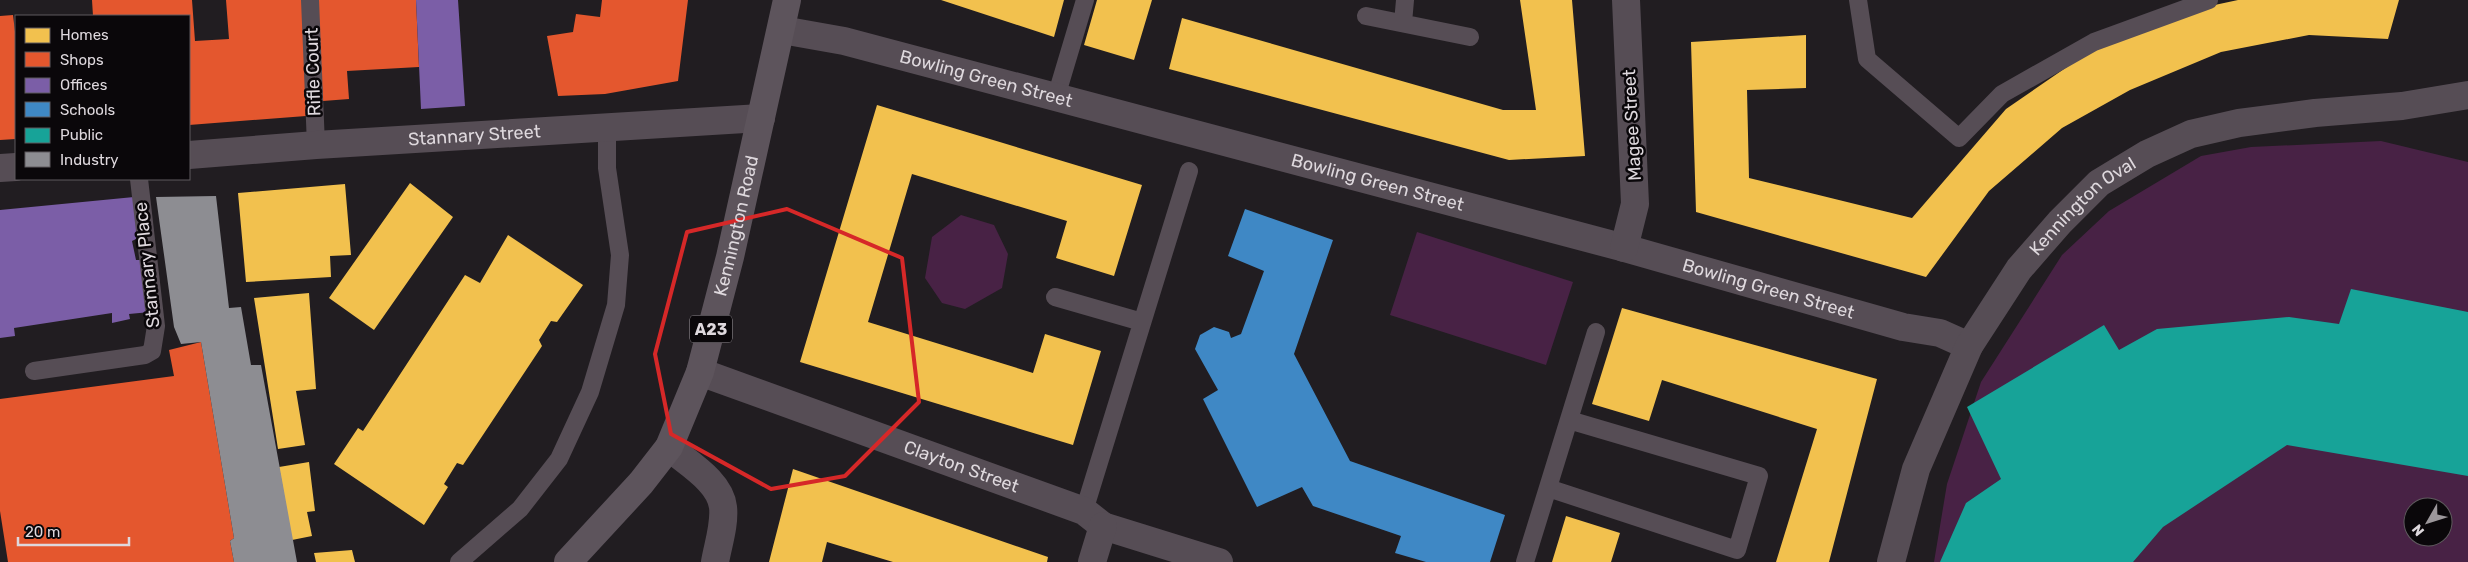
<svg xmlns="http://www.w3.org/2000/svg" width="2468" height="562" viewBox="0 0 2468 562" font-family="Rubik,sans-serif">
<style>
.green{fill:#482245;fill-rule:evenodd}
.homes{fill:#f2c14e}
.shops{fill:#e4572e}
.offices{fill:#7b5ea7}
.schools{fill:#3f88c5}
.public{fill:#17a398}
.industry{fill:#8d8d92}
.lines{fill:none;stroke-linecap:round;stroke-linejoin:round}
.lane{stroke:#564d55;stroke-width:18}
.street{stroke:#564d55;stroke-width:28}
.highway{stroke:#5d545c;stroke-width:28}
.marked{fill:none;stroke:#d62828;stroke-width:4;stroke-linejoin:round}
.labels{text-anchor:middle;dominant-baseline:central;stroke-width:5;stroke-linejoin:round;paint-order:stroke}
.shield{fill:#0a070a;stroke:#9e999e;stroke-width:1}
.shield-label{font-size:16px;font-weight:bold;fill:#ded8dd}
.street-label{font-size:18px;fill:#ded8dd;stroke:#0a070a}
</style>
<rect width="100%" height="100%" fill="#211d21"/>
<path class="green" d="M2381,141L2468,162V562H1934L1947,484L1981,382L2062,255L2109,211L2201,156L2251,147ZM2413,507H2443V537H2413Z
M961,215L994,225L1008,254L1002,288L965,309L942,303L925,278L932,237Z
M1417,232L1573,282L1546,365L1390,315Z"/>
<path class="homes" d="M941,0H1064L1054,37Z
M1097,0H1152L1134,60L1084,45Z
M1520,0H1572L1585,156L1509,160L1169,69L1182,18L1503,110H1536Z
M2238,0H2399L2388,39L2309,35L2221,52L2130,90L2062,128L1989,191L1926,277L1696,212L1691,42L1806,35V88L1747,90L1749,178L1912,218L2006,109L2096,47L2182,12Z
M877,105L1142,185L1114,276L1056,258L1067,221L912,174L868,322L1033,373L1045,334L1101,351L1073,445L800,362Z
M410,183L453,217L374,330L329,298Z
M345,184L351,255L330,256L331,277L246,282L238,193Z
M508,235L583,285L557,322L551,321L539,340L542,346L463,465L457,463L444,484L448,487L424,525L334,464L358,428L363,431L465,275L480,283Z
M309,293L316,389L296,391L305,445L278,449L254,298Z
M1622,308L1877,379L1829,562H1776L1817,429L1662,380L1649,421L1592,404Z
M309,462L315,511L307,512L312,536L292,540L279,467Z
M793,469L1048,557L1047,562H893L827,542L822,562H769Z
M1566,516L1620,533L1611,562H1552Z
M352,550L355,562H316L314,553Z"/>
<path class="shops" d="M92,0H192L195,41L229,39L226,0H305L306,116L189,125V16H93Z
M317,0H416L419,67L347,71L349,99L323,101Z
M602,0H688L678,81L605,94L558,96L547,36L573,32L576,14L600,17Z
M13,15L16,40V139L0,140V16Z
M201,342L234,538L230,541L234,562H8L0,511V399L174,376L169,350Z"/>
<path class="offices" d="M416,0H458L465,106L421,109Z
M134,197L138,238L132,241L136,260H140L150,312L129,314L130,319L112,323V313L14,328L15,336L0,338V210Z"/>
<path class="schools" d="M1245,209L1333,240L1294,354L1350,461L1505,515L1490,562H1426L1395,553L1401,536L1313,506L1302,487L1257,507L1203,399L1218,390L1195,349L1200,335L1214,327L1229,332L1231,338L1241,334L1264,271L1228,256Z"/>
<path class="public" d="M2351,289L2468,312V476L2287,445L2163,527L2133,562H1940L1966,503L2001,479L1967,407L2104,325L2119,350L2157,329L2289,317L2339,324Z"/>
<path class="industry" d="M216,196L229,308L241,307L251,365H261L297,562H234L230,541L234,538L201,342L181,344L174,327L156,197Z"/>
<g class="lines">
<path class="lane" d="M310,0L316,145
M1858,0L1867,59L1959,138L2002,94L2094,42L2209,0
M1366,16L1470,37
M1403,23L1405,0
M1056,97L1085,0
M1055,297L1142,322
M34,371L145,355L152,351L156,326L139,179
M1548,488L1737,550L1759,476L1569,420
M1084,511L1189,171
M459,562L520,509L559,459L590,392L616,305L620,255L607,168V127
M1525,562L1596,332"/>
<g class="street">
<path id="s1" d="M782,30L844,41L1621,247L1903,327L1940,333L1969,346"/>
<path id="s2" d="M189,155L316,145L761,118"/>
<path d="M0,168L16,167"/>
<path d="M1624,248L1635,204L1626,0"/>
<path id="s3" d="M700,372L1084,511L1103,526L1219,562"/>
<path d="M669,447C687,463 720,481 723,507C725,524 718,545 715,562"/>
<path d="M1092,562L1103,526"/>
<path id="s4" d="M1891,562L1916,469L1969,346L2019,269L2060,222L2099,183L2147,154L2191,134L2239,123L2315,113L2402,106L2468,95"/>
</g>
<path class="highway" id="s5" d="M568,562L641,483L669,447L700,372L730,257L787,0"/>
</g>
<path class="marked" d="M787,209L902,258L919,402L845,476L771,489L671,434L655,354L687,232Z"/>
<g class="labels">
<rect class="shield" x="690" y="315.5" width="42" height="27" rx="4"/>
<g class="shield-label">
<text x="711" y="329">A23</text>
</g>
<g class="street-label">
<text transform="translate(313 72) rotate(-92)">Rifle Court</text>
<text stroke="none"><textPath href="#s1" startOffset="210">Bowling Green Street</textPath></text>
<text transform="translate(1632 125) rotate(-93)">Magee Street</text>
<text stroke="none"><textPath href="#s2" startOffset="286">Stannary Street</textPath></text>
<text stroke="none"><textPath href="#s1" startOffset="615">Bowling Green Street</textPath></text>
<text stroke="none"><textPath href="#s4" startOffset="412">Kennington Oval</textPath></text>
<text stroke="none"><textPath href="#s5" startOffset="385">Kennington Road</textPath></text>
<text transform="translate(147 265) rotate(-96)">Stannary Place</text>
<text stroke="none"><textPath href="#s1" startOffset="1020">Bowling Green Street</textPath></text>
<text stroke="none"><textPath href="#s3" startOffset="278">Clayton Street</textPath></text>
</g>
</g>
<rect x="15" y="15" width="175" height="165" fill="#0a070a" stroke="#5f5b5e"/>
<rect x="25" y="28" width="25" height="15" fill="#f2c14e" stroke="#5f5b5e"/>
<text x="60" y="40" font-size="15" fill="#ded8dd">Homes</text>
<rect x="25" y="52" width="25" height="15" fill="#e4572e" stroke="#5f5b5e"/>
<text x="60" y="65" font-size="15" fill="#ded8dd">Shops</text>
<rect x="25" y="78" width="25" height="15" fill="#7b5ea7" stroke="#5f5b5e"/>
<text x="60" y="90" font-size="15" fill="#ded8dd">Offices</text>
<rect x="25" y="102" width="25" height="15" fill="#3f88c5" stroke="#5f5b5e"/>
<text x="60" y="115" font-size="15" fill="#ded8dd">Schools</text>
<rect x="25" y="128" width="25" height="15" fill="#17a398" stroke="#5f5b5e"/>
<text x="60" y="140" font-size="15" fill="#ded8dd">Public</text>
<rect x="25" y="152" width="25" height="15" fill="#8d8d92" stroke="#5f5b5e"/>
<text x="60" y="165" font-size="15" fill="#ded8dd">Industry</text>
<g transform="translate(2428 522) rotate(231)"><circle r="24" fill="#0a070a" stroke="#5f5b5e"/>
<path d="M0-4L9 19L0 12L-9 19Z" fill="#9c979b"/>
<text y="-8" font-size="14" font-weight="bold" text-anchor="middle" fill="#ded8dd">N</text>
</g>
<path d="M18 537v8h111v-8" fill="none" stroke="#ded8dd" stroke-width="2.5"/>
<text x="25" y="537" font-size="15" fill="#ded8dd" stroke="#0a070a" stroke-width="4" paint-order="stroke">20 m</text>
</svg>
